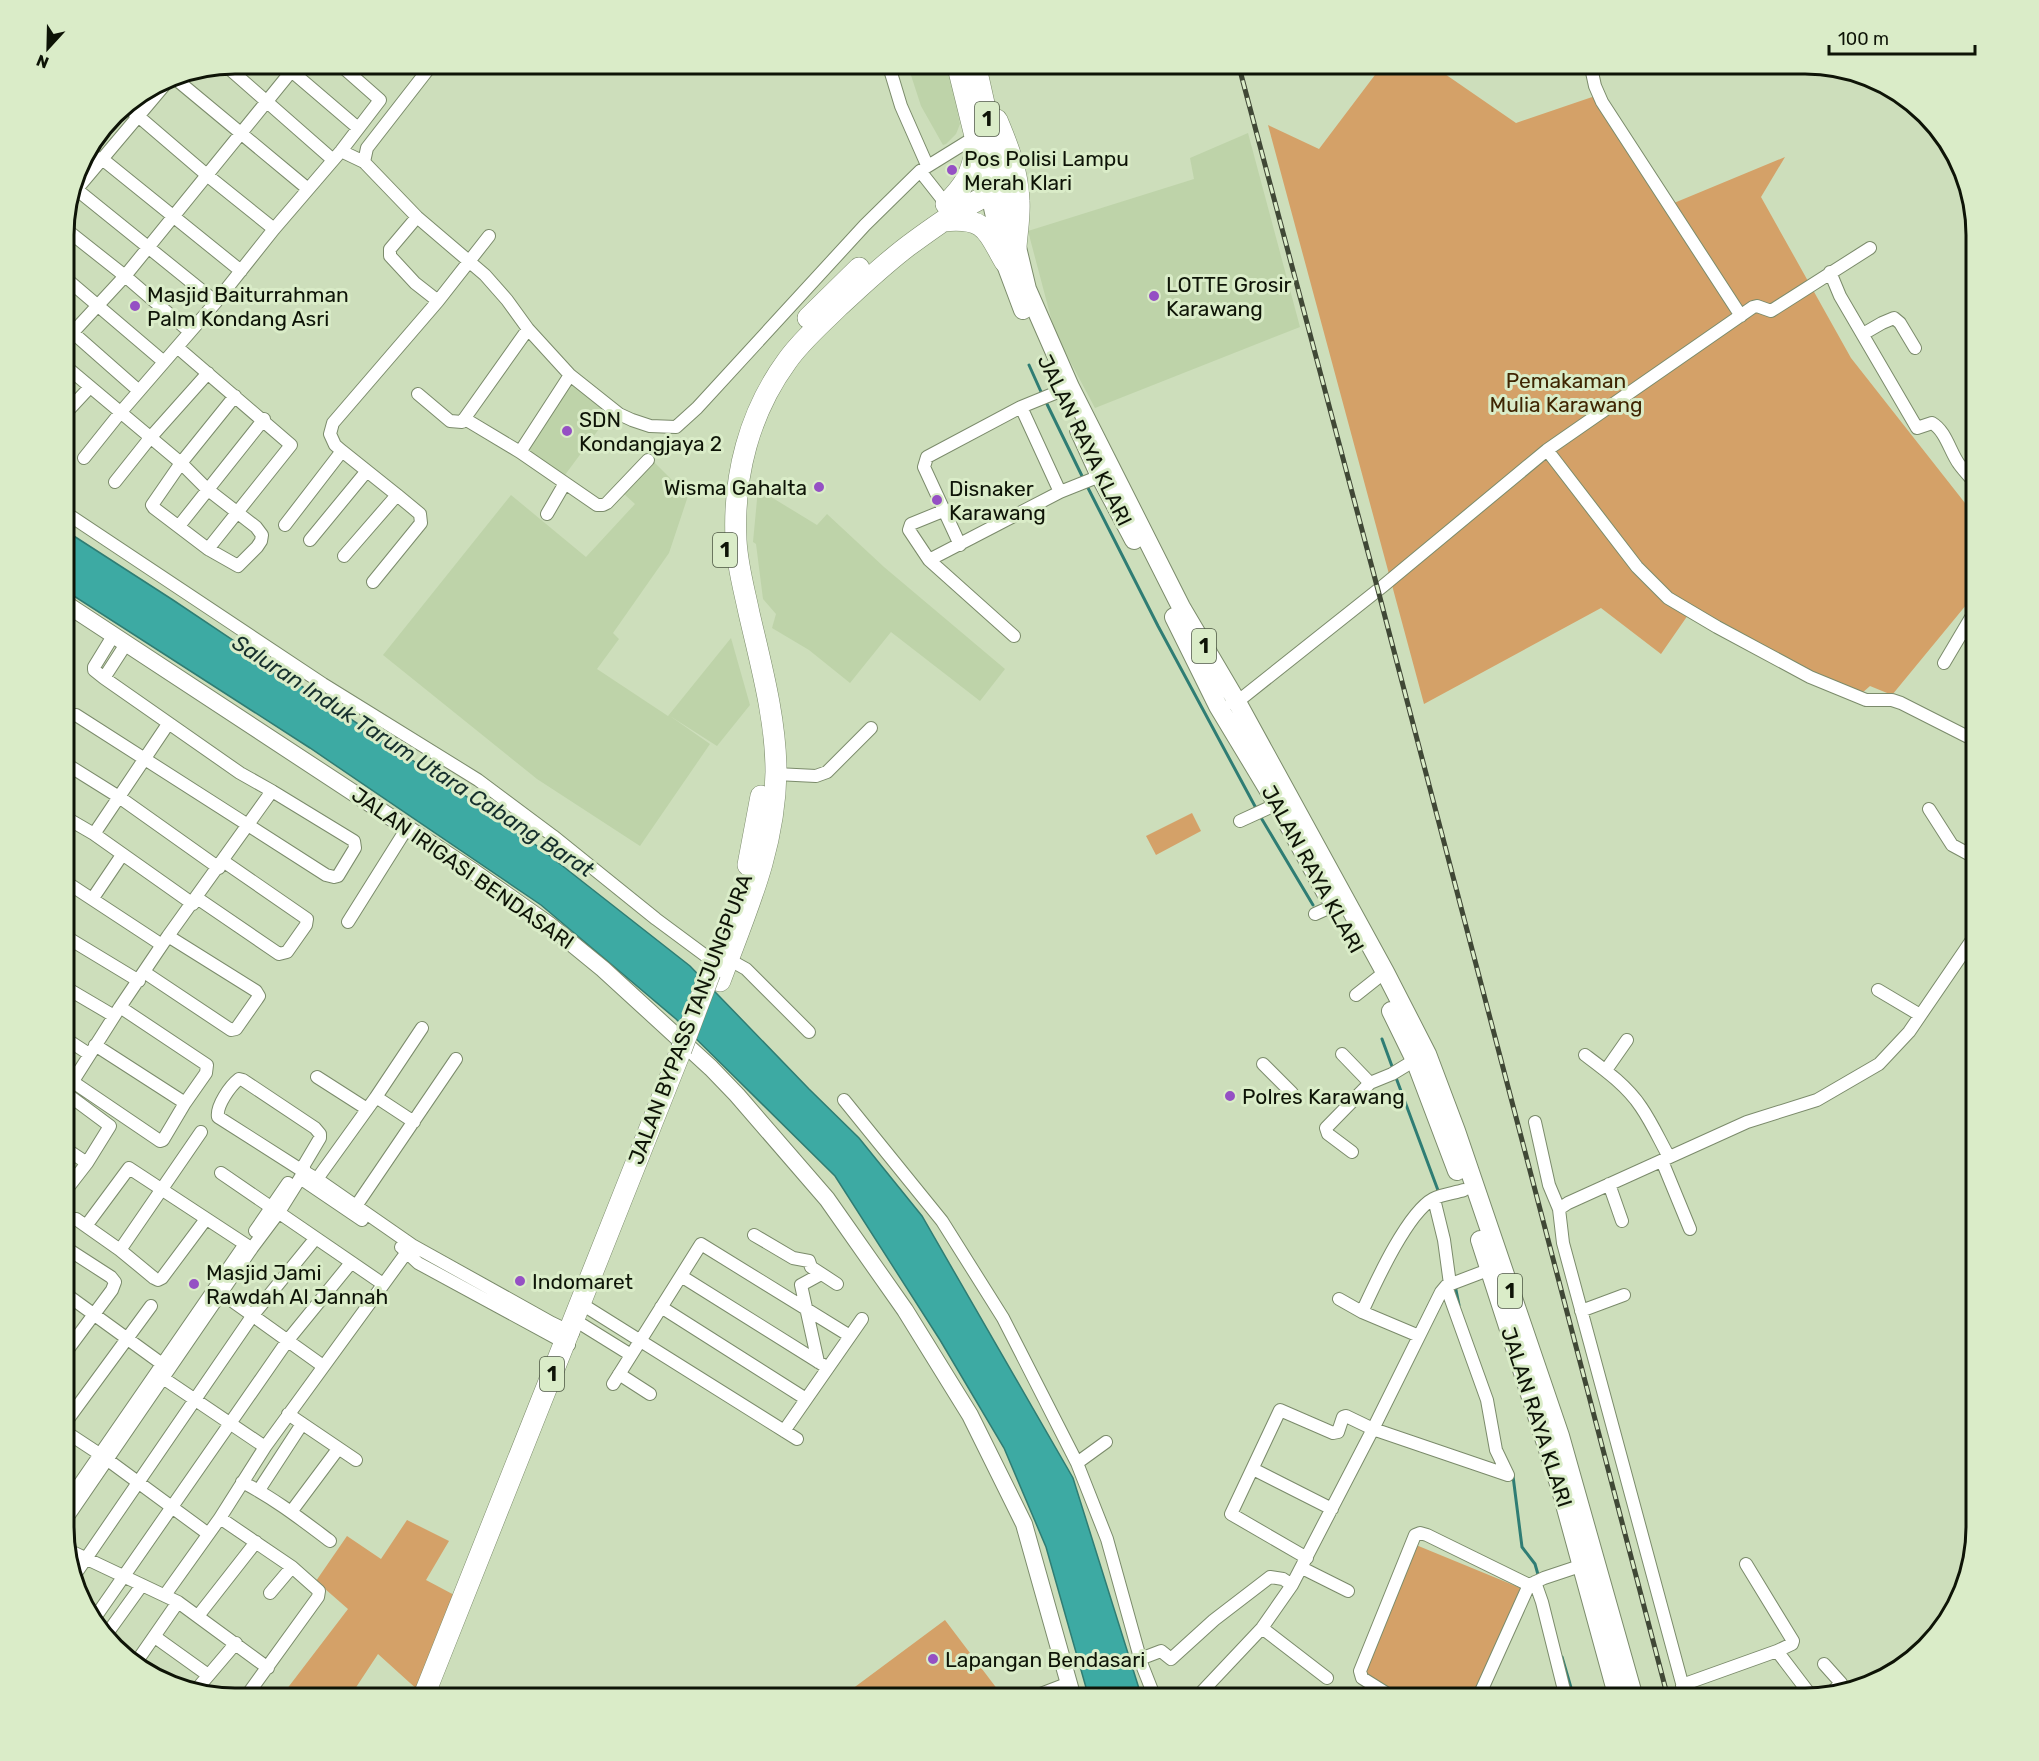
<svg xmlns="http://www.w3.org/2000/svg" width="2039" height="1761" viewBox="0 0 2039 1761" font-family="Rubik,sans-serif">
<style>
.built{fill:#bed3a9}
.green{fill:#d4a168}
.water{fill:#3daaa3;stroke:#2f7d74;stroke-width:1.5}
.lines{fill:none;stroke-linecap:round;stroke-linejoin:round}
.stream{stroke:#2f7d74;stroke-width:3}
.street-casing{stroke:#7b8b6b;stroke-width:14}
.secondary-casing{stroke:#7b8b6b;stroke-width:18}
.primary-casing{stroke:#7b8b6b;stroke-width:20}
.highway-casing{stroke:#7b8b6b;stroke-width:22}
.street{stroke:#fff;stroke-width:12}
.secondary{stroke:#fff;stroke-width:16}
.primary{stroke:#fff;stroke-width:18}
.highway{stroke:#fff;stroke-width:21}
.rail-casing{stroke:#404836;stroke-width:5}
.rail{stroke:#daecc8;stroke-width:3;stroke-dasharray:9;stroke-linecap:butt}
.highway-bridge-casing{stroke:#7b8b6b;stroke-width:22;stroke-linecap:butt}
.highway-bridge{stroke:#fff;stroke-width:21}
.poi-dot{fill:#9550c4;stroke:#daecc8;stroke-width:2}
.labels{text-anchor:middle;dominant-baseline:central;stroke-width:6;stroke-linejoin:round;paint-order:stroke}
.shield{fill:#daecc8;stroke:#4b5541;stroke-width:1.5}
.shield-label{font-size:20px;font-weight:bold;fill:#0e1407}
.poi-label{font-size:21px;fill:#0e1407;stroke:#daecc8;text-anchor:start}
.park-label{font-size:21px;fill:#3f2502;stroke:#daecc8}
.street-label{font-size:21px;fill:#0e1407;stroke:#daecc8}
.water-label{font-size:22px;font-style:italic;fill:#162f2d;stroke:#daecc8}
.rim{fill:none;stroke:#0e1407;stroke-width:3}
</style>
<rect width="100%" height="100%" fill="#cddebb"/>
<path class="built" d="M907,63H947L960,124L956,134L946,144L943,145L921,106Z
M1248,133L1300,327L1095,408L1055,333L1028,231L1194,179L1190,158Z
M571,378L613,410L562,479L522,452Z
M654,462L688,496L669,553L613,633L619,639L597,669L668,716L731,638L750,705L717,746L670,716L710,744L640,846L537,779L383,655L511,495L586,557L635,504L623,493Z
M758,489L817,525L827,514L884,567L1005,669L980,701L891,632L850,683L809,650L772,628L776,614L763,599L756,544L753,542Z"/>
<path class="green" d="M1384,63H1429L1516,123L1601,94L1674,203L1785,157L1761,197L1851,358L1976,517V593L1892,695L1870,686L1853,701L1688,615L1661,654L1601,608L1424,704L1268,125L1319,149Z
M1192,813L1201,831L1156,855L1146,836Z
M407,1520L449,1541L426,1580L458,1597L420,1692L378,1654L349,1698H280L348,1609L316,1581L347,1536L381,1559Z
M1416,1545L1523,1589L1477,1698H1394L1362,1678Z
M945,1620L1004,1698H840Z"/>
<path class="water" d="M63,529L173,600L518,831L690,966L809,1089L859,1138L922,1216L1073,1478L1142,1698H1089L1046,1547L1004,1448L940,1340L835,1176L676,1019L541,905L310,748L63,589Z"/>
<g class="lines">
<path class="stream" d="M1029,365L1042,394
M1045,400L1083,478
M1086,484L1158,626L1257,810
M1260,816L1313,905
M1382,1039L1393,1069
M1395,1075L1439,1193
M1455,1285L1459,1305
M1513,1476L1522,1547L1535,1564L1539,1578
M1562,1657L1574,1698"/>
<g class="street-casing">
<path id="street" d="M282,63L358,128
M405,63L406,68
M430,63V67L367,148L364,162L417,217L485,275L507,300L528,329L570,375L619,414L632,420L650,426L676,427L697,408L865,225L920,171L975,137
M888,63L901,106L927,165
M1590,63L1595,86L1602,102L1741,316
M225,65L332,159
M172,76L308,189
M124,104L208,176L274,229
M341,151L364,162
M101,158L241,271
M920,171L946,204
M76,189L216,302
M71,196L173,75
M417,217L390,249V256L415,283L438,301
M63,227L125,276L190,332
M1830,272L1840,296L1917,428L1932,423C1946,431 1950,452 1959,464C1964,471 1970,477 1976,484
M63,276L164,362
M63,324L139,391
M1863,334L1882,323L1894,318L1900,323L1915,348
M63,343L125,276L298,63
M177,347L291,445L208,549
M63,364L181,463L207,489L256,527L262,535L261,541L257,547L238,566L208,549L154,508L152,505L181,463L235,396
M418,394L450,421L462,422L528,329
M1021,407L1060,492
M63,416L90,387
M465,419L520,452L597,505H603L607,503L648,460
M1547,450L1637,567L1668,598L1717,627L1810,677L1866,700H1892L1901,703L1976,741
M342,451L397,495L344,556
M520,452L570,375
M84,458L120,413L216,302L274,229L341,151L380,100L338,63
M115,482L150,438L208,373
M63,511L323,684L478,780L553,836L656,919L714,962
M943,511L911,524L909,530L929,560L1014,636
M547,514L565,483
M285,525L342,451L335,445L330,434L333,423L438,301L489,236
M179,526L264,419
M310,540L366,472
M960,545L924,467L927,457L1021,407L1070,387
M929,560L1060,492L1100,476
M373,582L421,523L420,514L397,495
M1963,631L1976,639
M113,636L94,667V670L104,678L126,644
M1944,663L1976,609
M1231,703L1237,702L1383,586L1547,450L1753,307L1757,306L1771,311L1870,248
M63,718L66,715H76L326,875L334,877L338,876L355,848L354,841L272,791
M63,762L119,797L219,868
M776,774L816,776L827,772L871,728
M1929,809L1952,845L1976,858
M63,816L94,834L193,904
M1240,821L1277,804
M94,834L168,724
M63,880L162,945
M93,898L122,855
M197,898L279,954L287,952L306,925L307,919L223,861
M1315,914L1344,901
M348,922L407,828
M63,935L139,981
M728,959L746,969L809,1032
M144,972L231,1030L236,1029L257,999L259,996L256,991L168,936
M63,986L114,1016
M1878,990L1920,1015
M1356,995L1385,972
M63,1037L89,1054
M95,1045L185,1103L206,1073L207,1065L120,1007
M1342,1054L1370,1083
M1585,1055C1605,1070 1627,1086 1641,1107C1652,1123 1660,1141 1669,1157
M1263,1064L1292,1093
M1606,1070L1627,1040
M317,1077L367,1109
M73,1082L160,1141L163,1140L185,1103
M66,1092L120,1007L168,936L272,791L240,773L104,678
M376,1097L422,1028
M844,1100L942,1221L1003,1318L1077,1463L1107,1539L1142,1665L1155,1698
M1535,1122L1549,1185L1559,1209
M63,1147L87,1163
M1352,1152L1328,1134L1326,1128L1370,1083L1392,1074L1415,1060
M1662,1161L1690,1229
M221,1173L383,1284
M300,1178L362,1220
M317,1179L376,1097L414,1122
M1609,1184L1622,1221
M63,1194L87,1163L110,1126L63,1091
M1434,1199L1444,1240L1450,1284
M352,1212L456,1059
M76,1219L120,1250L154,1278L158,1280L162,1278L206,1219
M86,1226L129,1168L251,1248
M255,1231L288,1183
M754,1235L793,1258L809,1261L811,1267L837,1284
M412,1245L552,1323L573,1333
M401,1247L418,1263L569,1345
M120,1250L201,1132
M681,1276L828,1368
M217,1290L323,1366
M63,1292L169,1369
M1339,1299L1362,1312L1419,1336
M661,1307L806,1399
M588,1308L797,1439
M1581,1311L1624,1295
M1362,1312C1375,1284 1407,1213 1433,1199C1442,1194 1455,1193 1464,1190
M581,1324L631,1355
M63,1356L112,1290L115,1282L111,1277L63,1246
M818,1362L801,1285L821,1274
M157,1374L265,1447
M619,1374L650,1394
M613,1384L701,1244L850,1336
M288,1414L356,1460
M63,1426L151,1306
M63,1430L101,1455L207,1533
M784,1431L862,1319
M1077,1463L1106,1442
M1253,1469L1332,1509
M242,1482C274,1498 302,1520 330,1541
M259,1490L302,1424
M63,1508L243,1247
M291,1512L338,1449
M220,1518L292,1567L319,1591L318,1597L245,1698
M63,1524L252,1248L279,1212L304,1172V1165L320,1138V1134L315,1128L243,1080L239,1079C230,1086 216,1106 218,1117L298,1168L317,1179L412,1245L265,1447L220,1518L165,1595
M66,1549L178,1602L268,1668
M1307,1558L1231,1514L1280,1410L1333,1433L1338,1432L1343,1417L1346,1416L1373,1429L1508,1475L1496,1450L1487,1400L1446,1286
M1746,1564L1793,1641L1792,1644L1777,1651L1812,1697
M1302,1568L1348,1591
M74,1576L253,1315L315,1239
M1535,1582L1542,1602L1566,1698
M270,1593L292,1567
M198,1616L256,1542
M94,1619L288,1340L350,1264
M1262,1628L1327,1678
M106,1635L142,1585
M155,1637L208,1675
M1140,1659L1161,1651L1171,1659L1214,1620L1270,1577L1283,1579L1292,1585
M135,1664L178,1602
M1824,1664L1841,1683L1832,1692
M1682,1685L1777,1651
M196,1690L236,1643
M1030,1698L1069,1683
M1196,1698L1262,1628L1292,1585L1373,1429L1441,1292L1446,1286L1496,1267
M1394,1698L1362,1678L1360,1671L1415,1535L1420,1533L1427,1535L1529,1585
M1478,1698L1529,1585L1544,1578L1583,1565
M1686,1698L1563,1243L1559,1209L1568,1203L1747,1122L1817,1100L1879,1064L1909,1032L1976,934"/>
</g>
<g class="secondary-casing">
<path id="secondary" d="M63,602L474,872L548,924L603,969L711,1068L737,1095L827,1199L905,1310L970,1415L1024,1524L1073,1698"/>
</g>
<g class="primary-casing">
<path id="primary" d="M1003,189L1027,289L1070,387L1181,607L1237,702L1385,972L1427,1054L1456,1131L1560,1436L1634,1698
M990,194L1005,262L1023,310
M1079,430L1100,476L1134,540
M1174,617L1218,706L1277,804L1327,895
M1391,1011L1415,1060L1457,1171
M1480,1240L1561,1490L1618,1698"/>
</g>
<g class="highway-casing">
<path id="highway" d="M957,63L989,193
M997,120C1008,146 1018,172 1019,201C1020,216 1017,232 1016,247
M946,204C965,185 971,175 976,148
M943,221C985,217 986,229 1005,262
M808,318L859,268
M748,865L761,796
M720,981C746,911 775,849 776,772C776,719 761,665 749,613C744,589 737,564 736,540C733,476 749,413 787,361C801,341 821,324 838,307C861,286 883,265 908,246C938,224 968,202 1003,189L975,63
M423,1698L681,1050"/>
</g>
<use href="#street" class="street"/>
<use href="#secondary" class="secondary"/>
<use href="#primary" class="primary"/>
<use href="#highway" class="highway"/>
<g class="rail-casing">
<path id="rail" d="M1238,63L1378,590L1668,1698"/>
</g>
<use href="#rail" class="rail"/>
<g class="highway-bridge-casing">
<path id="highway-bridge" d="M681,1050L710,973"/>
</g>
<use href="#highway-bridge" class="highway-bridge"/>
</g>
<g class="poi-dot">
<circle cx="952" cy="170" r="6"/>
<circle cx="1154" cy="296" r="6"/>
<circle cx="135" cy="306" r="6"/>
<circle cx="567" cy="431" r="6"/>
<circle cx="819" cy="487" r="6"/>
<circle cx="937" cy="500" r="6"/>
<circle cx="1230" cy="1096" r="6"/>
<circle cx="520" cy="1281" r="6"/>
<circle cx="194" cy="1284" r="6"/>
<circle cx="933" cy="1659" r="6"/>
</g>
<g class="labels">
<g class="shield">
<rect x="975" y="102" width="24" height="34" rx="4.5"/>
<rect x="713" y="533" width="24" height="34" rx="4.5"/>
<rect x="1192" y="629" width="24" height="34" rx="4.5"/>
<rect x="1498" y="1274" width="24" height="34" rx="4.5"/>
<rect x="540" y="1357" width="24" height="34" rx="4.5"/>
</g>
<g class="shield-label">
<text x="987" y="119">1</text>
<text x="725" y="550">1</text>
<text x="1204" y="646">1</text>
<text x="1510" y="1291">1</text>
<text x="552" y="1374">1</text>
</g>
<g class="poi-label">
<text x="964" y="158">Pos Polisi Lampu<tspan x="964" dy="24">Merah Klari</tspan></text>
<text x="1166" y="284">LOTTE Grosir<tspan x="1166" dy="24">Karawang</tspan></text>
<text x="147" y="294">Masjid Baiturrahman<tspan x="147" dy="24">Palm Kondang Asri</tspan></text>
<text x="579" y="419">SDN<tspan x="579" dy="24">Kondangjaya 2</tspan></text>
<text x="807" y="487" text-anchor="end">Wisma Gahalta</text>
<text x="949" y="488">Disnaker<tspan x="949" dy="24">Karawang</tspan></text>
<text x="1242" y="1096">Polres Karawang</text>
<text x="206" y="1272">Masjid Jami<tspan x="206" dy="24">Rawdah Al Jannah</tspan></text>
<text x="532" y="1281">Indomaret</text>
<text x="945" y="1659">Lapangan Bendasari</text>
</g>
<g class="park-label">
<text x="1566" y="380">Pemakaman<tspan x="1566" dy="24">Mulia Karawang</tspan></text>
</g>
<g class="street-label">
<text transform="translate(1085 440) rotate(64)">JALAN RAYA KLARI</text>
<text transform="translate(463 868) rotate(35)">JALAN IRIGASI BENDASARI</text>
<text transform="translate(1313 869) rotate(61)">JALAN RAYA KLARI</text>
<text transform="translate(690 1019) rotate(-69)">JALAN BYPASS TANJUNGPURA</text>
<text transform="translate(1537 1417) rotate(72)">JALAN RAYA KLARI</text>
</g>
<g class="water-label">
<text transform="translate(413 756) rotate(33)">Saluran Induk Tarum Utara Cabang Barat</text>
</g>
</g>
<path d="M0 0H2039V1761H0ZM235 74H1805A161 161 0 0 1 1966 235V1527A161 161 0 0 1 1805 1688H235A161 161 0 0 1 74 1527V235A161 161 0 0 1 235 74Z" fill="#daecc8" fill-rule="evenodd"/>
<path class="rim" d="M235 74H1805A161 161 0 0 1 1966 235V1527A161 161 0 0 1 1805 1688H235A161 161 0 0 1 74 1527V235A161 161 0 0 1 235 74Z"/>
<g transform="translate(48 48) rotate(202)" stroke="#daecc8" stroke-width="4.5" paint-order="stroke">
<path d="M0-4.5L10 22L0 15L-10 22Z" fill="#0e1407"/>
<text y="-9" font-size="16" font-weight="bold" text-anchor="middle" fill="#0e1407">N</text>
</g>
<path d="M1829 45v9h146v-9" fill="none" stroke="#0e1407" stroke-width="3"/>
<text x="1838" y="45" font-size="18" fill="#0e1407" stroke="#daecc8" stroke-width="4.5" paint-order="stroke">100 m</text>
</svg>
